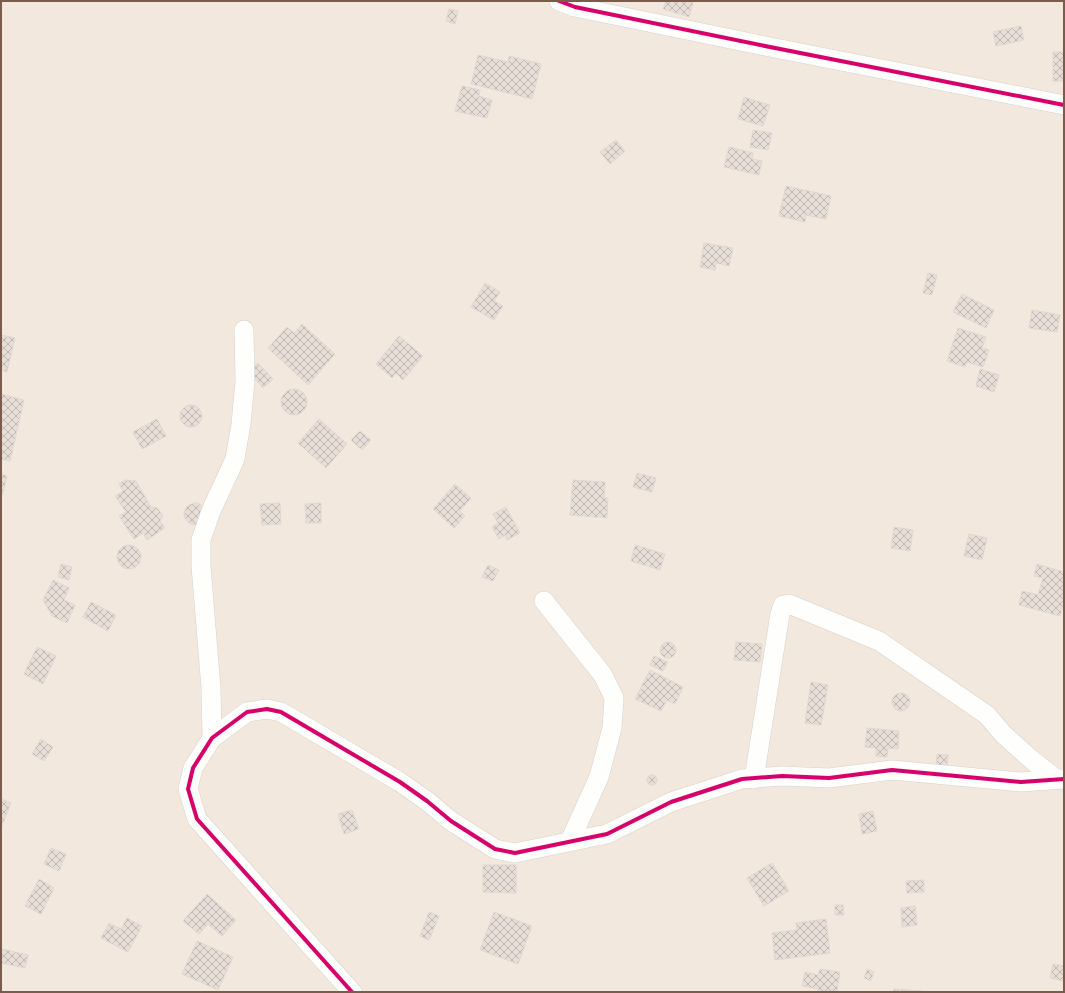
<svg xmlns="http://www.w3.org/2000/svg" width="1065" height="993" viewBox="0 0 1065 993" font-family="'Varela Round',sans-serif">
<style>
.residential{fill:#f2e8de}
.building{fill:url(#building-cross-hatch);stroke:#e2d8d2}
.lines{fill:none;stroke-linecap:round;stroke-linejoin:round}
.minor-casing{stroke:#d7d1cb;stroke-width:20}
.minor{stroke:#fefefd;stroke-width:19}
.cycleway-casing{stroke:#fffaf3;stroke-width:6}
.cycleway{stroke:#d6006c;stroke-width:4}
</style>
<defs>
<pattern id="building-cross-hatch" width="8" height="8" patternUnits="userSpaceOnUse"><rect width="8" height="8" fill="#e6ded7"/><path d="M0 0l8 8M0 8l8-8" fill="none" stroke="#bfb7b1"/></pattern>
</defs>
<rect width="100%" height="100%" fill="#f9f5f0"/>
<path class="residential" d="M1,1H1064V992H1Z"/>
<path class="building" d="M666,1H686L693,3L689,17L663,9Z
M449,9L458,11L455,24L446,21Z
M1021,26L1024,40L996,46L993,32Z
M1053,52H1064V81H1053Z
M478,55L508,62L509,56L541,64L532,99L471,84Z
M462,86L480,90L479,96L492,100L487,118L455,111Z
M744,97L770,105L763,126L738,119Z
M753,130L772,133L768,150L750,147Z
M616,140L625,151L610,164L600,152Z
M729,147L753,153L752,159L762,161L759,175L724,167Z
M786,186L831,196L826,219L806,215L805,222L779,216Z
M704,243L733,248L729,266L716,263L715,270L700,267Z
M928,273L937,275L932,295L923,293Z
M485,283L500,292L494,301L503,306L494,320L471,307Z
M962,294L994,310L986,328L953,312Z
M1032,310L1060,315L1057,332L1029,328Z
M302,324L335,354L308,385L268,348L287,327L294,333Z
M958,328L986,337L982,348L989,350L983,367L967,362L965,367L947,361Z
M1,335L15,338L7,372L1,370Z
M399,336L423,356L403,380L396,373L392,378L376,364Z
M258,363L273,379L263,388L248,371Z
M980,369L999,375L994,392L976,386Z
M281 402a13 13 0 1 1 26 0a13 13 0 1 1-26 0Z
M1,394L24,400L10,461L1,459Z
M180 416a11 11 0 1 1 22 0a11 11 0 1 1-22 0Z
M157,419L166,436L142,449L133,432Z
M319,419L347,444L326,468L298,443Z
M360,431L371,440L362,450L351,440Z
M637,473L656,478L652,492L633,487Z
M1,474L7,476L1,499Z
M125,480L136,481L151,507L157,508L163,515L160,521L165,528L147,540L143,533L134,539L119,516L126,512L115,496L123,491L119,484Z
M573,480L605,482L604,498H608L607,518L570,515Z
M455,484L471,498L460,511L465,516L454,528L433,509Z
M194,503H198L204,508L197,525L191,524L188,522L184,517V513L187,506Z
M280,503L281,524L262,525L260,504Z
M321,503V523H306L305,504Z
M506,507L520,533L507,540L505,535L499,539L492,527L498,523L493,514Z
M894,527L913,530L910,551L891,548Z
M969,534L987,538L982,560L964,556Z
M117 557a12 12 0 1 1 24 0a12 12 0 1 1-24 0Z
M635,545L665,554L660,570L631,561Z
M61,564L72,567L69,580L58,577Z
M1037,564L1064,572V602L1060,616L1019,605L1022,591L1038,595L1043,578L1034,576Z
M488,565L499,570L493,581L482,577Z
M53,580L69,588L64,600L75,605L67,623L52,616L43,600Z
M91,602L116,615L108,631L83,617Z
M736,642L762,644L760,662L734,660Z
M660 650a8 8 0 1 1 16 0a8 8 0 1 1-16 0Z
M37,647L56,656L43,684L24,674Z
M654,656L668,662L663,671L650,665Z
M650,670L683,687L675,704L667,700L661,711L635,699Z
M811,682L828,685L821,725L805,723Z
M892 702a9 9 0 1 1 18 0a9 9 0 1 1-18 0Z
M867,728L899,731L898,749L888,748L887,757L876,756V748L865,747Z
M41,739L53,747L44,761L32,754Z
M937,754L948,755L947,767L936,766Z
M647 780a5 5 0 1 1 10 0a5 5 0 1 1-10 0Z
M1,799L11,803L1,828Z
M352,810L359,829L344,834L338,814Z
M873,811L877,831L862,834L859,814Z
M51,848L66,854L59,871L44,864Z
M772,863L789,891L764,906L747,878Z
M483,865H516V893L483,892Z
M39,879L54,888L41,914L25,906Z
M924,880V892L907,893L906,881Z
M207,894L236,920L222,936L208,924L199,934L183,921Z
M835,905H843L844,915H835Z
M915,906L917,925L902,927L901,908Z
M429,912L439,916L429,940L420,936Z
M494,912L532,926L518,964L480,950Z
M127,918L142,926L128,952L101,938L109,923L121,929Z
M826,919L830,953L775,960L772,933L797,930L796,923Z
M197,941L233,957L218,990L182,974Z
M2,949L28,955L25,968L1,963Z
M1053,964L1064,966V981L1050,978Z
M820,969L840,972L837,992H818V989L802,986L805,972L818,975Z
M867,969L874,972L871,981L864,978Z
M894,989L922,991V992H893Z"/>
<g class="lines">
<g class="minor-casing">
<path id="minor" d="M559,1L575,7L770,47L1064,105
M544,601L603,675L614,698L612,728L599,777L570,841
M212,738L211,688L201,566V540L211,511L235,459L241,424L245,381L244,330
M754,779L780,614L783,605L789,604L879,641L987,715L1003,734L1032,760L1056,779
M352,992L197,819L188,789L193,768L212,738L247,712L267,709L281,712L400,782L427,801L451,821L495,849L515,853L607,834L671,802L742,779L782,776L829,778L892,770L1021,782L1064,779"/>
</g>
<use href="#minor" class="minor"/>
<g class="cycleway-casing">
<path id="cycleway" d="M559,1L575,7L770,47L1064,105
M352,992L197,819L188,789L193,768L212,738L247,712L267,709L281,712L400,782L427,801L451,821L495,849L515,853L607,834L671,802L742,779L782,776L829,778L892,770L1021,782L1064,779"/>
</g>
<use href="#cycleway" class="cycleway"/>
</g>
<rect width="1065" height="993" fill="none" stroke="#7a5c4d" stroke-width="4"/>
</svg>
